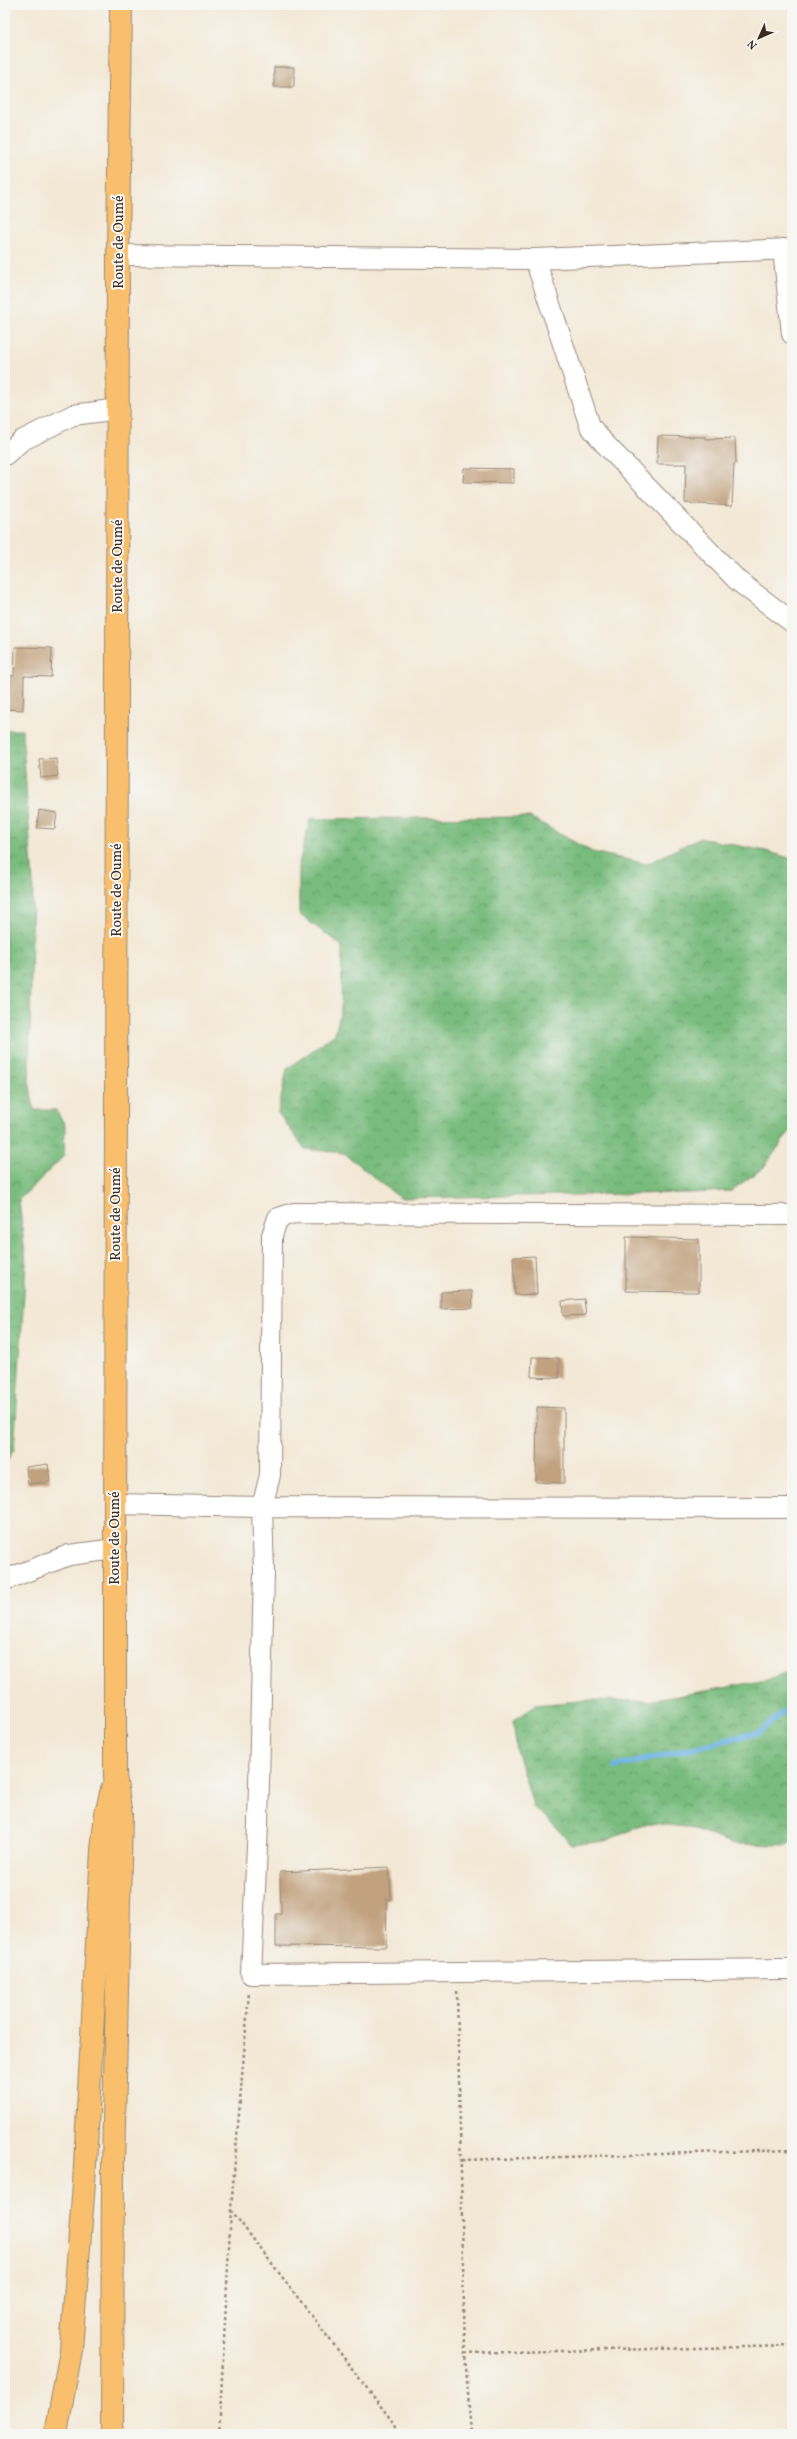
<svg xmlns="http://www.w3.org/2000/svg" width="797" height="2439" viewBox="0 0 797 2439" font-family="Vollkorn,serif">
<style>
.forest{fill:url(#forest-crowns);stroke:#5a734e}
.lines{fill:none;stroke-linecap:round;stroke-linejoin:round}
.stream{stroke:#6eb4e5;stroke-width:5.5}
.building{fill:#c1a17e}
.minor-casing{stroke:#97897a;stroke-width:22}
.major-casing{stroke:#97897a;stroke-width:24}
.path{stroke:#97897a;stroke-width:2.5;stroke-dasharray:3 3;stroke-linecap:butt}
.minor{stroke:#fff;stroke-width:20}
.major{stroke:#f9bf6c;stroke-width:22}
.labels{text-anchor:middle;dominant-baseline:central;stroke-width:4;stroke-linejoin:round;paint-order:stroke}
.street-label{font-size:14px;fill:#3b2a1e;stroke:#f6f6f2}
</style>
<defs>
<pattern id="forest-crowns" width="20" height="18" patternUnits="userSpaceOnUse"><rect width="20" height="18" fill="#79bc7e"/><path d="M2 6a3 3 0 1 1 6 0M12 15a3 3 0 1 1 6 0" fill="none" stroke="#649967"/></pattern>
</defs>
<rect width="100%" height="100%" fill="#f6f6f2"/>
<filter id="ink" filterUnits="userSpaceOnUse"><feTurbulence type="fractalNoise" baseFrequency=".025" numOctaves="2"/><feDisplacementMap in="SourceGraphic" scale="8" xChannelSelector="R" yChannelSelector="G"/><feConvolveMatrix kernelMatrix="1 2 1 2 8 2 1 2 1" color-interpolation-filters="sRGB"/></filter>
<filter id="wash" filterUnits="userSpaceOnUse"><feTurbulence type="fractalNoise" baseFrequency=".012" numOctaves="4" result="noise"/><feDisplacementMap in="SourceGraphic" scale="16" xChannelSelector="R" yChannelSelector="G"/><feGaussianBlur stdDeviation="0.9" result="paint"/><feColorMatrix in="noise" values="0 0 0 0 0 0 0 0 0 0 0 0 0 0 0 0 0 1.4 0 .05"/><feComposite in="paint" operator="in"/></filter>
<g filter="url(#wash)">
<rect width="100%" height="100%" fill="#f3e8d5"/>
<path class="forest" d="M5,730H22L33,883L29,1080L34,1110H56L65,1125L64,1156L19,1200L26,1263L14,1449L5,1465Z
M530,817L592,852L647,864L699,838L766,851L792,859V1128L764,1167L731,1191L688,1193L400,1198L344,1153L305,1149L278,1113L287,1069L335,1034L341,1010L342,946L299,914V864L310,819Z
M792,1670V1841L787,1845L734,1844L686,1827L648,1823L605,1841L572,1845L547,1818L534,1808L517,1753L513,1721L535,1705L591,1700L649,1701L767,1680Z"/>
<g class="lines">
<path class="stream" d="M615,1767L760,1732L792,1705"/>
</g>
<g id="blocks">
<path class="building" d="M274,67H294V87H274Z
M658,436L705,437V439L735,438L736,464H734L732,506L685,503L686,464H657Z
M464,468L514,469V483L463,482Z
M15,647L52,648L51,677L24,676L23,710L5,709V675L14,676Z
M56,758L58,776L41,778L39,759Z
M39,810L57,813L55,829L37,828Z
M626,1237L699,1239V1292L626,1291Z
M535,1256L537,1294L515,1295L513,1257Z
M472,1291L473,1308L441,1309V1292Z
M584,1299L586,1315L563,1316L562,1301Z
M532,1357L559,1358V1378L531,1377Z
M537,1407L564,1408V1483L536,1482Z
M48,1464L50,1482L28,1484L26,1467Z
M389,1867L391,1899H386L387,1947L276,1946V1914H281L280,1872Z"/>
</g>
</g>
<g filter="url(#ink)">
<use href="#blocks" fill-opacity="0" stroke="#97897a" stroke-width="1"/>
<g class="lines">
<g class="minor-casing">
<path id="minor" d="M783,249L792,334
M118,255L535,259L792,249
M535,259L590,426L604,443L738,581L792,622
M5,455L21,441L73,415L119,409
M792,1215L294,1213L278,1218L272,1235L270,1475L262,1507L264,1572L258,1825L251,1974L792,1969
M115,1504L262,1507L792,1508
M5,1580L69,1555L115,1549"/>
</g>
<g class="major-casing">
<path id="major" d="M56,2434L71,2350L84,2183L102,1850L106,1814L112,1789
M112,2434L113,2167L121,1815L115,1776V1549L118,255L121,5"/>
</g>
<path class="path" d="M457,1991L465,2353L471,2434
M462,2160L792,2150
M231,2210L402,2434
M465,2353L792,2346
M219,2434L231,2210L249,1992"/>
<use href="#minor" class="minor"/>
<use href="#major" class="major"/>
</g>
</g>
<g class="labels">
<g class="street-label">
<text transform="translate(119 242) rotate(-90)">Route de Oumé</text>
<text transform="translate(118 566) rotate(-90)">Route de Oumé</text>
<text transform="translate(117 890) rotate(-90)">Route de Oumé</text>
<text transform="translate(116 1214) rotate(-90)">Route de Oumé</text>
<text transform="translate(115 1538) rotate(-90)">Route de Oumé</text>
</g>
</g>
<rect width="797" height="2439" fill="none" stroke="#f6f6f2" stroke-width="20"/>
<g transform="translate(759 38) rotate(225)" stroke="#f6f6f2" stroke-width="3" paint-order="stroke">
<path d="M0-3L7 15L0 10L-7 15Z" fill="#3b2a1e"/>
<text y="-6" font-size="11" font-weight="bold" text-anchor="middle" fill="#3b2a1e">N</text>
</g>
</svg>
